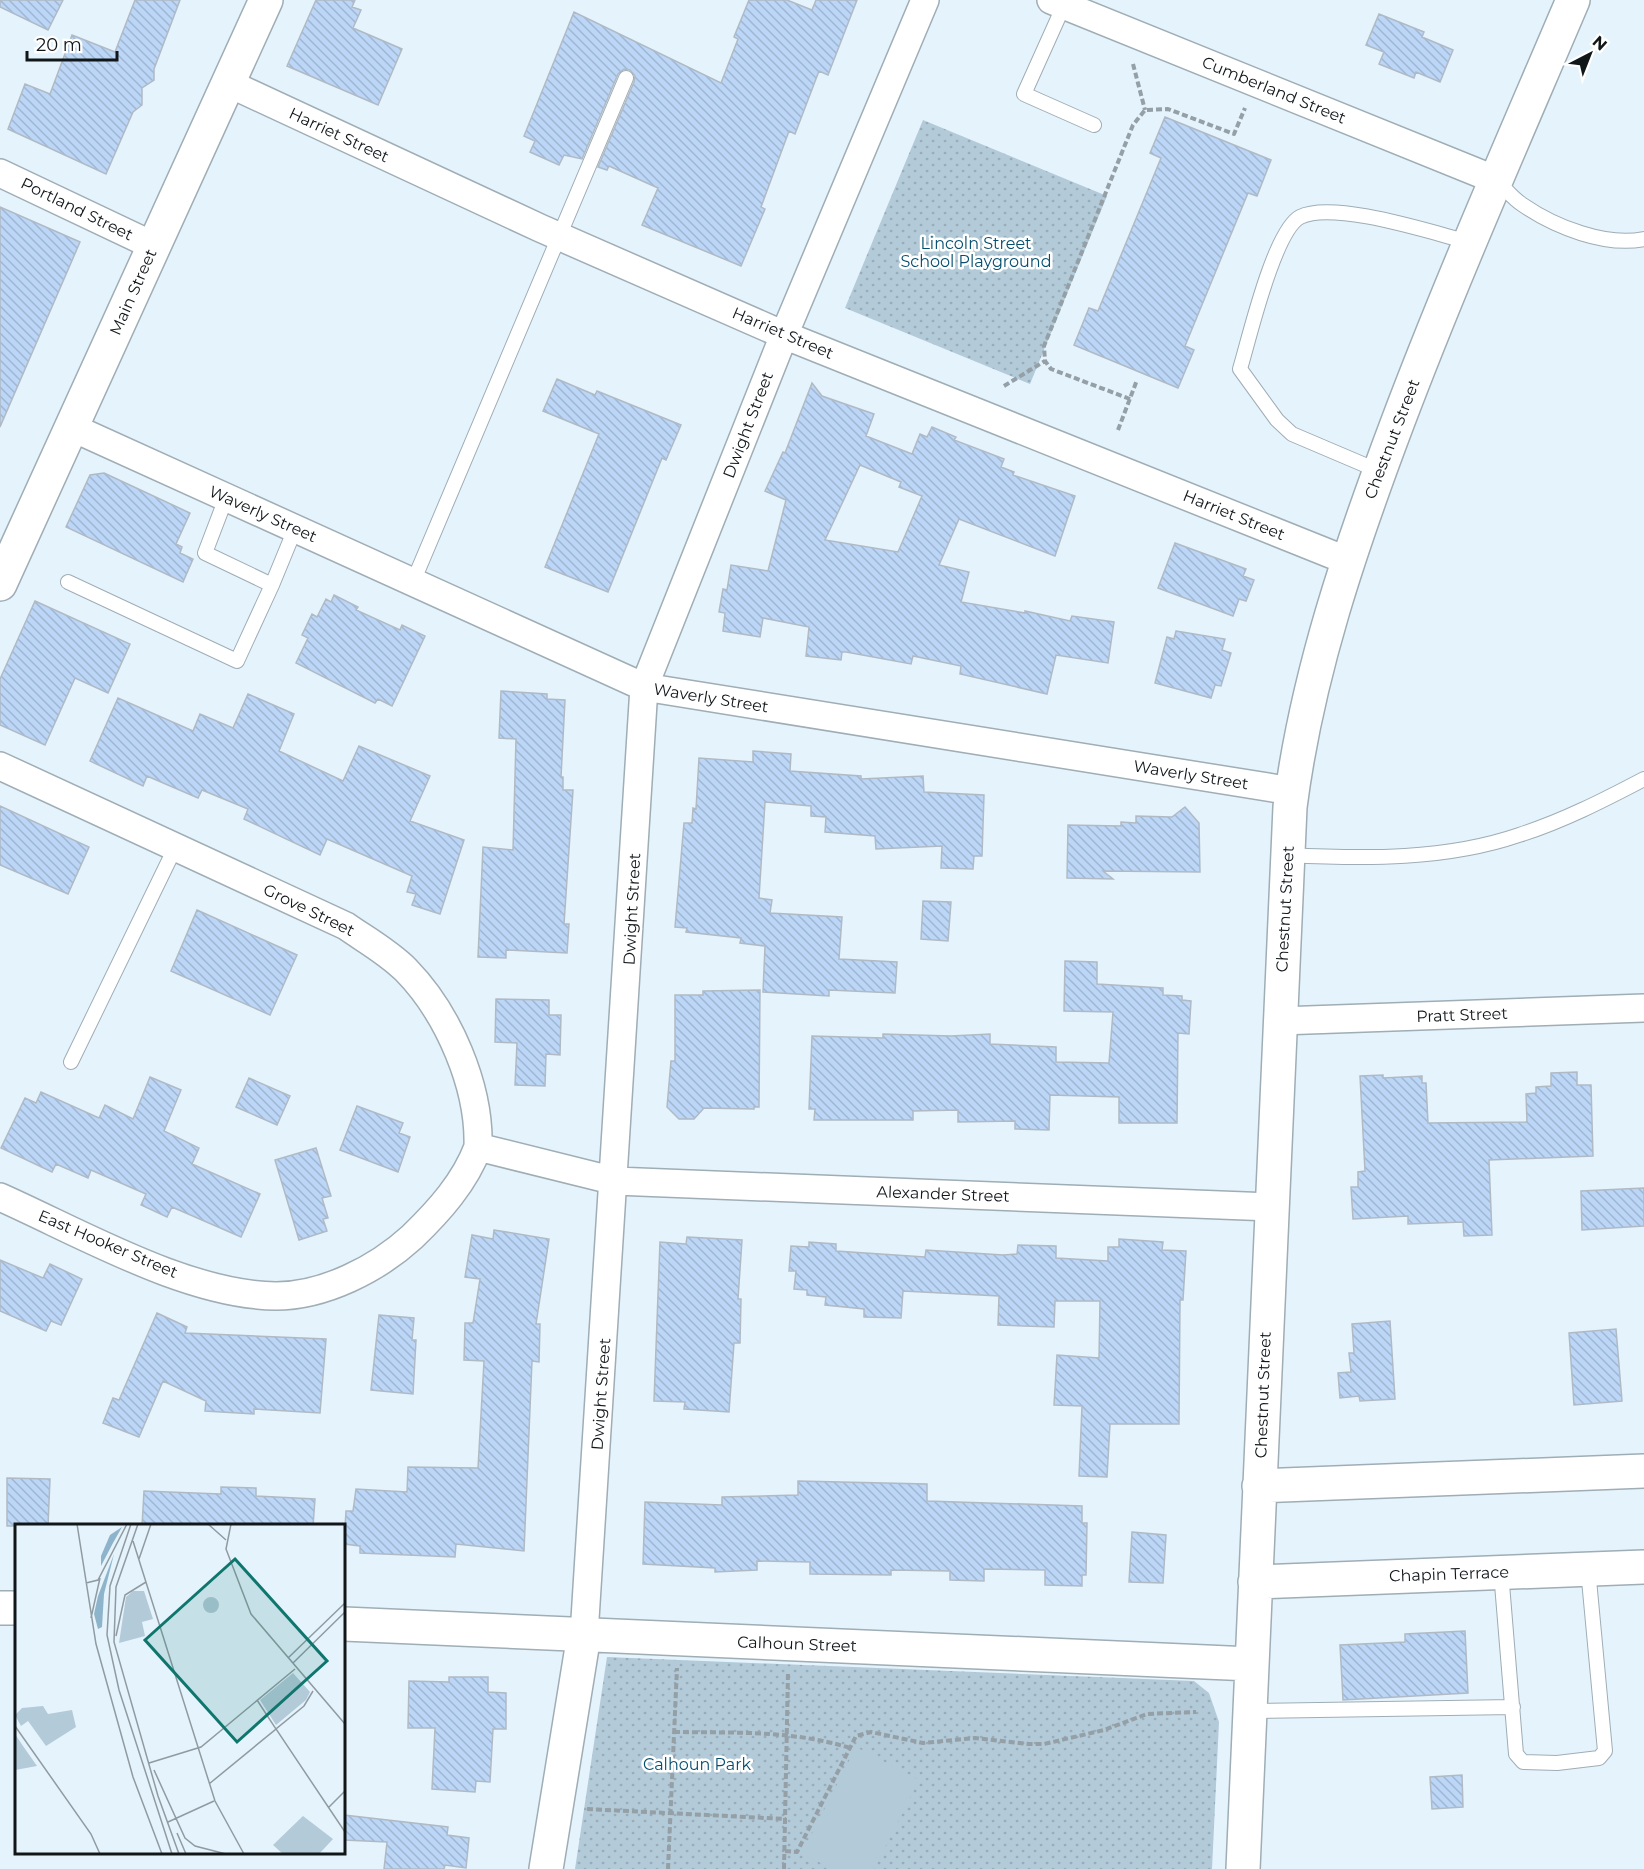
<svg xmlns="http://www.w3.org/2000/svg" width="1644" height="1869" viewBox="0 0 1644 1869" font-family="Montserrat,sans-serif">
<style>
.park{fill:url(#park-dots)}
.garden{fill:#b3cad8}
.building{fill:url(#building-back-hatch);stroke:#b0bac5;stroke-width:1.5;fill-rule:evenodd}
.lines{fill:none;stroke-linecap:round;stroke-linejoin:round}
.lane-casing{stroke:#9fadb5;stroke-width:16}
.street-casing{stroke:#9fadb5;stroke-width:30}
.secondary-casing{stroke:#9fadb5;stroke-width:36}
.path{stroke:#949fa6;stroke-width:4;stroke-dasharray:6 3;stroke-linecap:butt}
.lane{stroke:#fff;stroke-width:14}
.street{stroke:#fff;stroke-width:27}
.secondary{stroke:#fff;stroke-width:33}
.labels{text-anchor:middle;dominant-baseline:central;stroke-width:5;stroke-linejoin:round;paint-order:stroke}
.street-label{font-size:16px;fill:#111619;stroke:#fff}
.park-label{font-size:16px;fill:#044f6f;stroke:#fff}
.inset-road{fill:none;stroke:#909ba1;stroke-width:1.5}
.view{fill:#0f766e;fill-opacity:0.15;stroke:#0f766e;stroke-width:3}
.inset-edge{fill:none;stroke:#111619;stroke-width:3}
</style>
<defs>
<pattern id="park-dots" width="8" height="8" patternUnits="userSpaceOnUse" patternTransform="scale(1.5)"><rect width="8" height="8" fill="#b3cad8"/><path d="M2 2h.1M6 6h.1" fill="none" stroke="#99adb9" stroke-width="1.8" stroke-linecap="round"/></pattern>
<pattern id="building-back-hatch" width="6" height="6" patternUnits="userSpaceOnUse" patternTransform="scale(1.5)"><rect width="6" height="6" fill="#bbd6f6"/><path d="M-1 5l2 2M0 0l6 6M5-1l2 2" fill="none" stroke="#a0b7d2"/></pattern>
</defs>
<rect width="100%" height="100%" fill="#e5f3fc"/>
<path class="park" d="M923,120L1107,196L1030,384L845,308Z
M607,1657L1194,1681L1209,1693L1219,1722L1212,1869H575Z"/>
<path class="garden" d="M856,1747L919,1780L874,1869H832L802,1853Z"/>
<path class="building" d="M0,0H63L48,30L0,7Z
M135,0H180L154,69V80L142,88V105L133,112L106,174L8,129L25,84L50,94L72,35L115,52Z
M316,0H355L352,7L361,10L353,28L402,49L378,105L287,66Z
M749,0H787L812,10L816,0H857L828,75L819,71L795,134L789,131L761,207L765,209L741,266L642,225L658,188L609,166L607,170L598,167L634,82L635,76L630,70L624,69L618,74L582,159L564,155L559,165L530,152L535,141L524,136L574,12L721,83L738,39L734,37Z
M1379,14L1424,32L1422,37L1453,50L1440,82L1416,72L1414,78L1379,64L1384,52L1366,45Z
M1165,117L1271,160L1257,196L1248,193L1185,346L1194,350L1178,388L1074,345L1089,308L1098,311L1161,158L1150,153Z
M0,207L80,242L0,427Z
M557,379L595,395L597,391L681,425L666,460L662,458L608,592L545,567L599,434L543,411Z
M812,383L822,396L874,414L866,436L912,454L920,434L927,437L932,427L956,437L954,440L1004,459L1001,467L1014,472L1013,475L1075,496L1055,556L959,519L939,565L969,572L961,602L1025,613V611L1070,621L1072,616L1114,622L1108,663L1056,655L1047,694L960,674L961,666L913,656L911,664L846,652H842L841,660L806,656L809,627L763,618L760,637L723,631L725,613L719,612L723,589L727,590L731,565L768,571L786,500L765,491L783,452L785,453ZM860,465L901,482L899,487L922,496L898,552L825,540Z
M104,473L190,513L176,544L182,547L180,553L193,559L183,582L66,527L90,475Z
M1175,543L1246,569L1243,576L1254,580L1246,601L1239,599L1233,616L1158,588Z
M334,595L358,607L356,610L400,630L402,625L425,636L392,706L378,699L375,703L296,663L308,638L302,635L312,614L317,617L326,599L331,602Z
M35,601L130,644L108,693L75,678L45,745L0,725V679Z
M1176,631L1225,639L1222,650L1231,653L1221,686L1215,685L1211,698L1155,683L1167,637L1174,639Z
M501,691L547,694V699L565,700L561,777H563V790H573L564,924H569L567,953L506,950V958L478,957L483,847L513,850L516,739L499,738Z
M248,694L294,714L279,751L343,781L359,746L430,776L410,821L464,840L440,914L412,905L416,894L407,892L412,876L327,839L320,855L244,819L248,809L202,790L198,798L147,776L143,786L90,761L118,698L193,731L200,714L233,728Z
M753,751L791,754L790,771L861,776V779L923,776L924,792L984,795L982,856H974L973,869L941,868L942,846L876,849L875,836L825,832L826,817L811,816V806L765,802L759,898L772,900L770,913L842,917L839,959L897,962L895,993L829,990V996L763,992L765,946L740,943L741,938L686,932L687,928L675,927L684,823H692L693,808L696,809L699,758L753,762Z
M0,806L89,847L68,894L0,865Z
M1185,807L1199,823L1200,872L1103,871L1113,879L1067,878L1068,825L1121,826V822L1136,823V816L1172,817Z
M923,901L951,902L948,941L921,939Z
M197,910L297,955L270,1015L171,971Z
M1065,961L1097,962V984L1163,988V995L1182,996V1000L1191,1001L1189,1034L1178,1033L1177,1123H1119V1097L1050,1095L1049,1130L1015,1129V1121L958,1122V1110L913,1111V1120H814L815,1109H809L812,1036L883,1038V1034L951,1036L990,1034V1044L1056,1047V1062L1109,1063L1113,1012L1064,1011Z
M760,990L759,1107H754V1109L704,1108L694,1119H679L667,1107L671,1061H675V995H703V991Z
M496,999L549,1000V1015H561L560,1055L546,1054L545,1086L515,1085L517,1043L495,1042Z
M1577,1072V1085H1591L1593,1156L1489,1160L1492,1235L1464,1236L1463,1222L1408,1224V1216L1353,1219L1351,1187H1358V1172L1365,1171L1360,1076L1383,1075V1078L1422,1076V1083H1426L1428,1123L1527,1122L1526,1094L1536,1093V1087L1551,1086V1073Z
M150,1077L181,1090L164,1131L199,1148L192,1164L260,1194L241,1237L172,1207L167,1217L141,1205L146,1194L91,1170L88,1178L56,1164L52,1172L1,1148L25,1098L36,1103L41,1092L99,1118L105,1105L133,1119Z
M249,1078L290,1096L277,1125L236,1107Z
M357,1106L403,1123L399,1133L410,1137L398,1172L340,1150Z
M316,1148L331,1196L322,1198L328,1218L323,1219L327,1231L299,1240L275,1160Z
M1644,1188V1226L1582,1230L1581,1191Z
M494,1230L549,1239L536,1324H540L539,1362L532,1361L524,1551L456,1544L455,1557L360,1553V1546L344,1544L346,1511H353L356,1489L407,1492L408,1467L478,1468L484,1361L464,1360L465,1323H473L480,1279L465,1277L472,1235L493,1239Z
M687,1237L742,1240L738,1299H741L740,1343H734L729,1412L684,1409L685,1402L654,1401L660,1242L686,1244Z
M1119,1239L1163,1242L1162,1250L1186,1251L1183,1300H1180L1179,1424H1110L1107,1477L1079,1476L1082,1406L1054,1405L1057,1355L1099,1358L1100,1301H1055L1054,1327L998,1325L999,1296L903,1291L901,1318L864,1317V1309L825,1305L826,1297L807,1295V1290L794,1289L796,1271H789L791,1246L809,1247V1242L836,1244V1251L925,1257L926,1250L1003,1255L1017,1254L1018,1245L1056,1246V1258L1108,1261V1247H1119Z
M0,1260L43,1278L50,1264L82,1279L61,1325L51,1321L46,1331L0,1311Z
M157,1313L187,1327L185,1333L326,1339L320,1413L254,1409V1414L205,1411L206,1401L163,1381L139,1437L103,1423L113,1398L119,1400Z
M379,1315L414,1318L412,1340H416L413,1394L371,1390Z
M1390,1321L1395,1399L1360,1401L1359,1396L1340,1398L1338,1373L1351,1372L1349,1353H1354L1352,1324Z
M1616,1329L1622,1401L1574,1405L1569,1333Z
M7,1478L50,1479L48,1526H7Z
M798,1481L927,1484V1501L1082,1506V1523H1087L1086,1575H1082V1586L1045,1585V1570L984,1569V1581L950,1580V1571L891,1570V1575L810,1574V1562L757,1561V1570L715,1572V1568L643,1564L645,1502L722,1505V1497L798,1495Z
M221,1487L256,1488V1496L315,1499L313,1526H142L144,1491L221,1494Z
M1132,1532L1166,1535L1163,1583L1129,1582Z
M1465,1631L1468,1693L1343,1700L1340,1645L1405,1642V1634Z
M449,1677H488V1692L506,1693V1729H493L490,1782L476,1781L475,1792L432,1789L435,1728H408L409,1681L449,1682Z
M1462,1775L1463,1807L1432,1809L1430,1777Z
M344,1815L448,1827L447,1835L469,1838L466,1868L445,1865L444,1869H384L387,1842L344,1840Z"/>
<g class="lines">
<g class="lane-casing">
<path id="lane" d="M1064,5L1024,94L1094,125
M1496,180C1505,188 1513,199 1523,205C1555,227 1606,247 1644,239
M1379,471L1292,434L1277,420L1240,369C1249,339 1274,231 1300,217C1333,200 1433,233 1469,242
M226,498L205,553L272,585L295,529
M68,582L237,661L272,585
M413,582L626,78
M1288,855C1365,859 1446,860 1519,835C1563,821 1604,800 1644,779
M71,1062L176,846
M1501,1572L1516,1754L1523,1762L1557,1763L1599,1758L1605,1751L1588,1569
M1250,1711L1513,1707"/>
</g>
<g class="street-casing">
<path id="street" d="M1051,0L1496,180
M228,83L540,228L784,335L1348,561
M0,173L154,246
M71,427L644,687L1292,791
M0,766L346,926C366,940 388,952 406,970C448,1013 480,1086 478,1147L615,1181L1271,1207
M1280,1021L1644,1008
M0,1197C81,1233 187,1295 276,1296C324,1296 377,1269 412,1237C439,1211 465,1182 478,1147
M584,1635L644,687L784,335L925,0"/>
</g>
<g class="secondary-casing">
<path id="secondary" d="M0,584L266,0
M1259,1486L1644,1471
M1255,1582L1644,1567
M0,1608H16
M344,1624L1251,1664
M546,1869L584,1635
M1243,1869L1290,807C1307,674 1350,549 1397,424C1451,281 1513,141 1573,0"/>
</g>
<path class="path" d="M1133,64L1145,110
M1004,386L1045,361
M1130,399L1051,369L1045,361L1044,346L1133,125L1145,110L1168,109L1234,134L1245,108
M1118,430L1137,380
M674,1732C733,1733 793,1730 850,1748
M587,1809L786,1819
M785,1851L797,1852L856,1736L871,1732L923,1743L975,1738L1029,1744H1044L1104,1730L1147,1714L1196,1712
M668,1869L677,1668
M784,1869L788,1673"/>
<use href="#lane" class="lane"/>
<use href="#street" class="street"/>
<use href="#secondary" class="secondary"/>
</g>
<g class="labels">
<g class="street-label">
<text transform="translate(1274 90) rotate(22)">Cumberland Street</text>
<text transform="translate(339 135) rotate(25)">Harriet Street</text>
<text transform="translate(77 209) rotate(26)">Portland Street</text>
<text transform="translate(133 292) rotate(-66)">Main Street</text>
<text transform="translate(783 333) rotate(23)">Harriet Street</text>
<text transform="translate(748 425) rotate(-69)">Dwight Street</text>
<text transform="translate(1392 439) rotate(-69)">Chestnut Street</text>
<text transform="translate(263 514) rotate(24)">Waverly Street</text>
<text transform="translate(1234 515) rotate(22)">Harriet Street</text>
<text transform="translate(711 698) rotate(9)">Waverly Street</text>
<text transform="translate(1191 775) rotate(9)">Waverly Street</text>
<text transform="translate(632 909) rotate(-87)">Dwight Street</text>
<text transform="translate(1285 909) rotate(-87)">Chestnut Street</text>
<text transform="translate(309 910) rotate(26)">Grove Street</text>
<text transform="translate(1462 1015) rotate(-2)">Pratt Street</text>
<text transform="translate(943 1194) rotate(2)">Alexander Street</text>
<text transform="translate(108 1244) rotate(23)">East Hooker Street</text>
<text transform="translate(601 1394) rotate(-86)">Dwight Street</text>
<text transform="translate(1263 1395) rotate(-88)">Chestnut Street</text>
<text transform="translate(1449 1574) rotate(-2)">Chapin Terrace</text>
<text transform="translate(797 1644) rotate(2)">Calhoun Street</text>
</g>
<g class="park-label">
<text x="976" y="243">Lincoln Street<tspan x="976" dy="18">School Playground</tspan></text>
<text x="697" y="1764">Calhoun Park</text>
</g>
</g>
<g transform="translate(15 1524)">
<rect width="330" height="330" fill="#e5f3fc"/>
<path d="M107,3L98,19L86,42V32L95,11ZM99,30L89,70L87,103L83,105L79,90L83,72Z" fill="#8eb4cb"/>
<path d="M118,67H129L138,95L127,98L130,112L104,119L111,73ZM188 81a8 8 0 1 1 16 0a8 8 0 1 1-16 0ZM278,149L295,168L291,176L261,201L245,176ZM28,182L33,190L57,186L61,203L31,222L13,197L6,202L0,191L7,184ZM0,210L8,222L22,242L0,246ZM288,292L318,315L304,330H268L258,321Z" fill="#b3cad8"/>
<path d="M281,304L298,321L284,329L268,325L263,321Z" fill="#b3cad8"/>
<path class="inset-road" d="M62,0L81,120L118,253L147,330M116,0L95,62L92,111L104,166L157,330M123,0L101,63L99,118L143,272L164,330M193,0L211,16M216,0L211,25L236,90L330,200M118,17L200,277L229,330M124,35L136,0M71,59L83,56L112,0M76,94L85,54M101,112L110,71L131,58M273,134L330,79M278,139L330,88M298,167L289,182L261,205L330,308M0,202L76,310L85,330M134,239L186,223L280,145M139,246L170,314L180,322L211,330M194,260L261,205L242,176M314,283L330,267M153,298L199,277M162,309L171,330"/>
<path class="view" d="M220,35L312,137L222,218L130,116Z"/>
<rect width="330" height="330" class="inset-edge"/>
</g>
<g transform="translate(1590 54) rotate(42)" stroke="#ffffff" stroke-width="4.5" paint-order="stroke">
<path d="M0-4.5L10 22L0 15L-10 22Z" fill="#111619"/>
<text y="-9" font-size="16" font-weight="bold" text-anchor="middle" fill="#111619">N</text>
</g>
<path d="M27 51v9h90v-9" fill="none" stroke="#111619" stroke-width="3"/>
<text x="36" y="51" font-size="18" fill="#111619" stroke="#ffffff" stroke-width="4.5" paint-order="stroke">20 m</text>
</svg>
